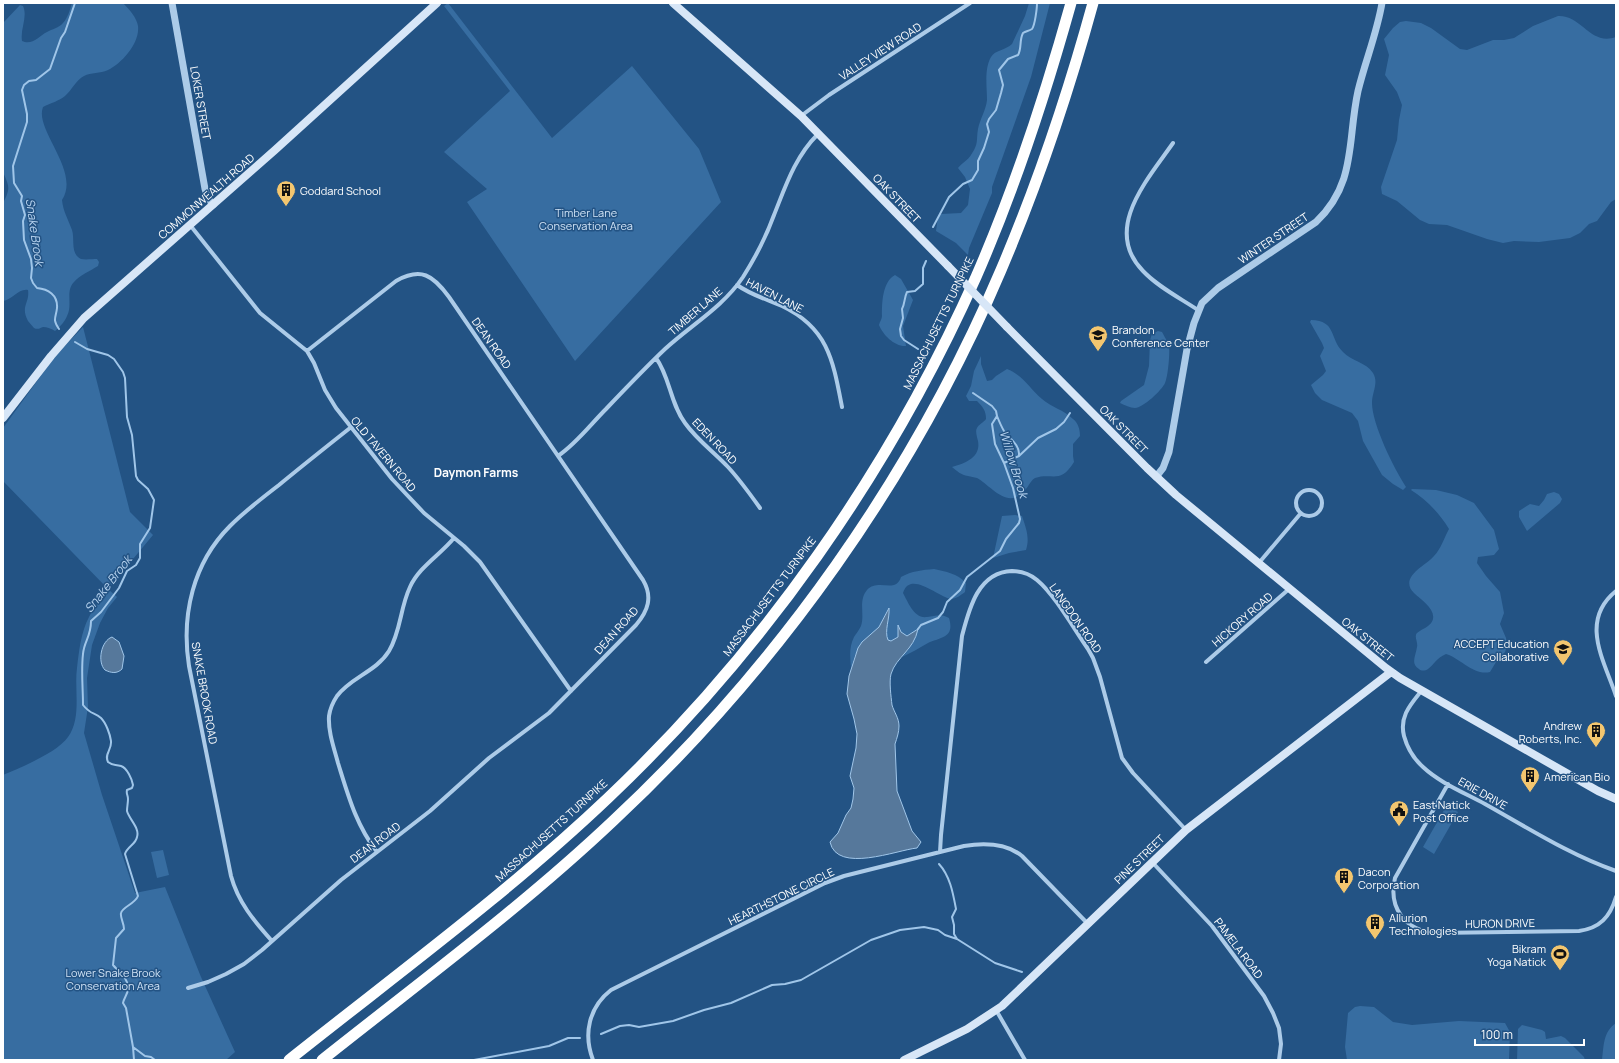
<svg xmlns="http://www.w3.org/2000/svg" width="1619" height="1063" viewBox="0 0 1619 1063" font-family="Manrope,sans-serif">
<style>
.green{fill:#376da1}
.water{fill:#56789b;stroke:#a0c6e9}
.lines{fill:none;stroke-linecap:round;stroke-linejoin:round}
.stream{stroke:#a0c6e9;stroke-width:2}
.minor{stroke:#accbe8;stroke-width:4}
.tertiary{stroke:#accbe8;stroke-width:7}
.secondary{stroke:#d7e6f7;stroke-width:8}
.motorway{stroke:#fff;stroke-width:11}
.secondary-bridge{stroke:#d7e6f7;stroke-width:8}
.labels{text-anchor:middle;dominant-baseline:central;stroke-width:3;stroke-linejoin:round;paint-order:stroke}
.street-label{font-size:11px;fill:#fff;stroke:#235384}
.poi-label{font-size:11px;fill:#fff;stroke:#235384;text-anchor:start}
.park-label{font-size:11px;fill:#d0e3f6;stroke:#235384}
.water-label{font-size:12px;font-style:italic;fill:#b8d4f0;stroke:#235384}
.neighbourhood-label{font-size:12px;font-weight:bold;fill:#fff;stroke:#235384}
</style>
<rect width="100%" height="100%" fill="#235384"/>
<path class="green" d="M72,3H123C129,9 137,18 138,26C140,43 122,63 108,70C100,74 91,72 84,76C76,80 72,90 65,96C59,101 51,103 43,107C34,130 81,171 62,200C63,211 68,219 72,230C75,239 70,254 81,259C85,260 93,259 97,259L99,262L98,266C90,271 80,275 74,282C65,291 73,305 67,316C65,321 60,327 55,331C52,329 47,327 43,327C40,328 38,330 34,328C32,326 30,323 28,321C20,306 30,303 28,290C19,288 12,300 3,301V203C11,188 9,186 3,172V23L20,5L23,6C28,17 20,29 22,41C32,46 39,36 47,32C52,29 59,28 63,23C68,18 70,9 72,3Z
M448,3L552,138L632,66L699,149L721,202L575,361L467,202L487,189L444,152L510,91L444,6Z
M1029,3H1050L1031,77L992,187V193L969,248L968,255L956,243L936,231L938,217L941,214L961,213L968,205L970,189L965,177L958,168C962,163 968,160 971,155C979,143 976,141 978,129C980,119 986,110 987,100C987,87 984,69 991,57C995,50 1006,50 1012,44L1025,16Z
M1558,16C1582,15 1590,46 1616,37V199L1611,202L1597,221L1589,224L1580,233L1570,238L1539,242L1514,241L1503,243L1487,239L1447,225L1429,224L1420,220L1397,201L1382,194L1381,187L1397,140L1399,120L1402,105L1397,92L1385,75L1389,55L1384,39L1393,28L1400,22L1406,21L1421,23L1431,28L1460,49L1467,50L1493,40H1504L1514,38L1533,26Z
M895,275L901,279L913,300L903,326L906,346C895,347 883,335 879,325C880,321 882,319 882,316C882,304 882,282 895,275Z
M1311,320C1337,321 1329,338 1343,352C1351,361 1366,362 1373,373C1379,383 1372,392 1372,403C1372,424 1394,469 1406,487L1403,490L1393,484L1382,475L1363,441L1358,421L1352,413L1322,400L1315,393L1311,385L1323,375L1326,371L1320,356L1324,348L1322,343L1310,322Z
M83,327L130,512L153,535L108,589L117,597L108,608L100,623L92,645L87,678L88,707L84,733L102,795L135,893L165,887L201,977L235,1052L226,1060H3V775C20,768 58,752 68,737C82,718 74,689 77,668C79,651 81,632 89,617C94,607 102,598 108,589L3,481V428L56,355Z
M1158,331L1162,332C1164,336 1168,342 1169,346C1170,354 1168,376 1165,383C1162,390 1143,408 1135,408C1130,408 1125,405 1120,403L1121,401L1144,385L1149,366L1150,340L1152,334Z
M981,356V364L987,381L992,380L996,376L1007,369C1023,375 1030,389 1042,399C1051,407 1064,410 1073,419C1078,423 1080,429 1080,436L1073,444V456L1074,462C1060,485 1052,472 1035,478C1029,481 1027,493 1016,497C1003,503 988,484 977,478C974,477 971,477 968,476C961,475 957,471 952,467C966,463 981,457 978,441C977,437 975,431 977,428C978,425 984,422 986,419C986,411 983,407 977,401H969L966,396L971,386L974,371Z
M1412,489L1436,490L1457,495L1474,503L1494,530L1499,549L1494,555L1478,557L1477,563L1486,576L1500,592L1504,613L1500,624L1506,638L1507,646L1505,652L1496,662L1490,672C1474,676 1460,658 1446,654C1436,658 1434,665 1428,669C1425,671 1421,671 1419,669C1410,664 1416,655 1417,647C1418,643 1415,638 1416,635C1417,630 1431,628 1433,619C1435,608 1421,600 1414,593C1398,577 1427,565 1434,556C1441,549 1444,538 1449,529C1440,514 1426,499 1411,490Z
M1554,492L1559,494L1562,499L1560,503L1527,531L1519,517V511L1530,504L1539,506L1544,500L1547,494Z
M1015,515L1022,516C1026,528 1030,538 1026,550L1009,553L993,558L1002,516Z
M934,569C946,572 957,573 966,583L965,592C961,595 956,599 951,599C938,597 910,570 903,593C908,602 914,619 927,617C936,616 940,613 949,618C955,638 941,637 928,643C919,648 911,653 902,657L909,649L917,630L907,636L903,635L898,626V637L891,641L888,640C885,633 888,618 888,609L879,627L855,655L851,668C850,657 849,647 854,637C856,634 859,630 861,626C865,614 858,601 867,590C878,578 896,594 901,577C912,571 922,570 934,569Z
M1448,803L1458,809L1456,811L1458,812L1434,854L1423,847Z
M163,850L169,875L157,878L151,852Z
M1360,1006L1374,1007L1393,1022L1412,1025L1459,1021L1505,1023L1510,1032L1509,1060H1347L1345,1047L1348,1013L1355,1007Z
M1616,1023V1060H1602C1604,1045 1603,1032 1616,1023Z
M1522,1025L1542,1030L1545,1032L1546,1039L1561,1036L1565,1038L1584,1057L1585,1060H1517L1518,1029Z"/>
<path class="water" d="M889,608C890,618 884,631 888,640L891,641L898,637V625L901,632L907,636L918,629C914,650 896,657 891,674C889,682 891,696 892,705C894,712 899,718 899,726C899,732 897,738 895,744L897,791L912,831L921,842L917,848C897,850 837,874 830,842L838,833L846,815L851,808L853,799L854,788L850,776L856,748L857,734L854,719L847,694L849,676L858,648L862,642L879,627Z
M112,637L119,642L124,656L122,669C117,674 111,673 105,670C97,662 101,641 112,637Z"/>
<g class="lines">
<path class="stream" d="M933,227L949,197L963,184L972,180L978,170V161L984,148L989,132L987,124L989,119L996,110L1001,93L1003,85L999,70L1008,59L1018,55C1022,48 1019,41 1023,33C1026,31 1029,31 1032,29C1035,25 1037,8 1037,3
M59,329C52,319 56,318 57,308C58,295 48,289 37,288L33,283L31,278L32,268L31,259L24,240L23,221L25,215L21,201L22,196L14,183L13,166L27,122V114L22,90L24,85L29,81L36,80L50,69L61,38L65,32L75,3
M75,342L87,349L108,355L114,359L123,372L125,378L127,417L132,435L136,476L138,480L148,489L154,500L150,528L140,544V558L136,565L127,571L119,588L101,612L91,621C91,637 84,641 83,654C81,671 83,688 83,705C91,715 94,712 101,718C106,723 110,734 111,741C112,750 104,754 108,762C113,766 115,764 121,766C127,768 132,779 133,785L132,788L127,790C126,794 128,795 128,799C128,803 127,807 127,811C129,819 140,828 137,837C136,844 127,847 125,854L138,896C135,904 122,907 121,913C120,918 124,923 124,929L116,938L113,965C119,972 130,980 128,990C127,995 124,998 123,1003L126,1008L133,1047L134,1060
M918,349L904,340L901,336L900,329L903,318L902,309C905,304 904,298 907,292L915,291L923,284V268L926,261
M997,416C999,421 1001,426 1004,431C1009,438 1020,445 1019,455
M1004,463L1019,456L1038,438L1056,429L1064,422L1070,413
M918,629L921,625L938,618L943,612L947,602L960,590L967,577L1000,551L1006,539L1019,523L1020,519L1013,488L1004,463L995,444L992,424L997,416L996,411L992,406L973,393
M939,864C950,876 953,893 956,909L952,917L954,925V934L957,939L995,963L1022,972
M601,1034L620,1026L629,1025L639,1027L673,1021L704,1010L731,1003L772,985L785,984L801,980L871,940L900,930L924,927L938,930L945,935L957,939
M133,1047L145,1056L151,1057L155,1060
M474,1060L549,1046L568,1038H580"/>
<path class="minor" d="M801,116L829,95L970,3
M1173,143C1148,179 1102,229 1143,271C1158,287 1180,298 1198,310
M190,225L260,313L307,351L314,363L325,390L336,408L392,479L424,513L464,546L480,562L571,691
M737,285C751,295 766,299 782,306C828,328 833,360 842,407
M656,358C670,377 670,403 685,423C697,440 714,452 728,467C740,480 750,494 760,508
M558,456C577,443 590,425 606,409C625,389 645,368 665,349C691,325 723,307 743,277C755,258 766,237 774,215C786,185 795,157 818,134
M1296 503a13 13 0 1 1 26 0a13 13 0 1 1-26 0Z
M1258,564L1301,513
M1616,591C1579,621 1604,660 1616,696
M1206,662L1289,589
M1422,690C1411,704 1399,716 1404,736C1407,747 1414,759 1423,767C1440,783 1465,793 1485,804C1528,828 1570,855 1616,871
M1448,784L1395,878C1388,908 1405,930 1435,933L1579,931C1600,928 1610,917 1616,897
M377,852C356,825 348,795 338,763C334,748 328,732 329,716C330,709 333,702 337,696C351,677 376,672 389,651C401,631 400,608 410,587C419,567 440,555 454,538
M940,852L941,835L962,636C969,609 978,572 1012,571C1021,571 1030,574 1037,580C1055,595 1074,629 1088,649L1093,658L1100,677L1122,758L1133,773L1186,830
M1152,862L1212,926L1264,996L1273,1013L1279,1028L1281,1044L1279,1060
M272,941C254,921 238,902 231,876L189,666C181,615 193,563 230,526C245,511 262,498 279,485C302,466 326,447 350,428
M188,988L208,982L226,974L244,964L262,950L341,880L430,811L489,758L549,713L636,625C648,611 653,597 643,580L449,297C433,275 421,267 396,281L307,351
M996,1010L1025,1060
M593,1060C583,1034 589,1007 611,990L825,883L844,876L964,846C983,843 1006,843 1022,856L1088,924"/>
<path class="tertiary" d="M172,3L205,189L208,198L213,205
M1156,477L1163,468L1169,452L1187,349L1194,323L1202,303L1218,288L1316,222C1357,183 1347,141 1358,91C1365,62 1377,33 1382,3"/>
<path class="secondary" d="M673,3L801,116L948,266
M1007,327L1147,468L1176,495L1386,668L1400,678L1598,791L1616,799
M3,418L51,356L84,318L275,150L437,3
M904,1060L967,1029L1002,1006L1186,830L1391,672"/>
<path class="motorway" d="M289,1060C397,974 508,893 608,798C763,651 889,472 976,277C1015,188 1045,96 1071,3
M322,1060C420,982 522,907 613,821C778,667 913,477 1001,270C1038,183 1068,94 1093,3"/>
<path class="secondary-bridge" d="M948,266L1007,327"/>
</g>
<defs>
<g id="building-pin" transform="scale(1)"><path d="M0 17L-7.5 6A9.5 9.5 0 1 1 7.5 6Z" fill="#f3c66f" stroke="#235384"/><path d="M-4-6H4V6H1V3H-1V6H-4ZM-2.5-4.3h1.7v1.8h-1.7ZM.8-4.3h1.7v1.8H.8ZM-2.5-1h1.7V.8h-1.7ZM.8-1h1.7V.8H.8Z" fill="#111"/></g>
<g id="school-pin" transform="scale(1)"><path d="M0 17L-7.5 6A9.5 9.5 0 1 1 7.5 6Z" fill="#f3c66f" stroke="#235384"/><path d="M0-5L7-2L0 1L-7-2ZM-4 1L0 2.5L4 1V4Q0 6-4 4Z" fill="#111"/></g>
<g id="civic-pin" transform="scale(1)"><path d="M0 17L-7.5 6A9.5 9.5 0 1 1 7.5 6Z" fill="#f3c66f" stroke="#235384"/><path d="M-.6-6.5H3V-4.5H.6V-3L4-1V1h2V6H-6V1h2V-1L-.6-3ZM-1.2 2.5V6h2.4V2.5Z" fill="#111"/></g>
<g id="stadium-pin" transform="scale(1)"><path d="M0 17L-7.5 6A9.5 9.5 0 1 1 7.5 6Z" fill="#f3c66f" stroke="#235384"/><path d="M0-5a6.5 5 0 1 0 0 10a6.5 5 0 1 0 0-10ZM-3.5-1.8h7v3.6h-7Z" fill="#111"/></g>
</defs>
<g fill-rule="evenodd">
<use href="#building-pin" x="286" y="190"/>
<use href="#school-pin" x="1098" y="335"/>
<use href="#school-pin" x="1563" y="649"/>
<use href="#building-pin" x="1596" y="731"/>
<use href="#building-pin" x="1530" y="776"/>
<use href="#civic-pin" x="1399" y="810"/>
<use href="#building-pin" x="1344" y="877"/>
<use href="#building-pin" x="1375" y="923"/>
<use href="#stadium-pin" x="1560" y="954"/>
</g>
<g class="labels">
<g class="street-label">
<text transform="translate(880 51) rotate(-33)">VALLEY VIEW ROAD</text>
<text transform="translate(201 103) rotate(80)">LOKER STREET</text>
<text transform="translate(206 196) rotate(-41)">COMMONWEALTH ROAD</text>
<text transform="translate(897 198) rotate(46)">OAK STREET</text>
<text transform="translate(1273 238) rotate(-34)">WINTER STREET</text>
<text transform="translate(775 295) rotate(27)">HAVEN LANE</text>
<text transform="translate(695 311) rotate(-41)">TIMBER LANE</text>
<text transform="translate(938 323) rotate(-64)">MASSACHUSETTS TURNPIKE</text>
<text transform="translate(492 343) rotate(55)">DEAN ROAD</text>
<text transform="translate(1124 429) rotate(45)">OAK STREET</text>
<text transform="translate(715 441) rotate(46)">EDEN ROAD</text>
<text transform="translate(384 454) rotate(50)">OLD TAVERN ROAD</text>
<text transform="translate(769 596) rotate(-53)">MASSACHUSETTS TURNPIKE</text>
<text transform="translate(1076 618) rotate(55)">LANGDON ROAD</text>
<text transform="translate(1242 619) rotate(-41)">HICKORY ROAD</text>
<text transform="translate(616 630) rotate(-48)">DEAN ROAD</text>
<text transform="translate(1368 639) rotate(39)">OAK STREET</text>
<text transform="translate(205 693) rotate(80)">SNAKE BROOK ROAD</text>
<text transform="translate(1483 793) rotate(29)">ERIE DRIVE</text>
<text transform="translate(551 830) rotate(-42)">MASSACHUSETTS TURNPIKE</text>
<text transform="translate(375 842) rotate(-37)">DEAN ROAD</text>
<text transform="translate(1139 859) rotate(-44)">PINE STREET</text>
<text transform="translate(781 896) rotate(-26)">HEARTHSTONE CIRCLE</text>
<text transform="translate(1500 923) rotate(-1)">HURON DRIVE</text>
<text transform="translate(1239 948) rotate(53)">PAMELA ROAD</text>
</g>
<g class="poi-label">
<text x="300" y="190">Goddard School</text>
<text x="1112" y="329">Brandon<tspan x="1112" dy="13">Conference Center</tspan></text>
<text x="1549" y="643" text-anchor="end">ACCEPT Education<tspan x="1549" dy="13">Collaborative</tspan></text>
<text x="1582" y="725" text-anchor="end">Andrew<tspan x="1582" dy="13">Roberts, Inc.</tspan></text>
<text x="1544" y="776">American Bio</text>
<text x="1413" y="804">East Natick<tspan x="1413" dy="13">Post Office</tspan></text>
<text x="1358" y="871">Dacon<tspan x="1358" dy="13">Corporation</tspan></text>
<text x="1389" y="917">Allurion<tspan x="1389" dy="13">Technologies</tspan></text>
<text x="1546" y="948" text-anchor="end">Bikram<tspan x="1546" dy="13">Yoga Natick</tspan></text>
</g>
<g class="park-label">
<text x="586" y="212">Timber Lane<tspan x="586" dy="13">Conservation Area</tspan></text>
<text x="113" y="972">Lower Snake Brook<tspan x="113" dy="13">Conservation Area</tspan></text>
</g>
<g class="water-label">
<text transform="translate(35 232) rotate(82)">Snake Brook</text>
<text transform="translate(1014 464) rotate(73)">Willow Brook</text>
<text transform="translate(108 584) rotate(-52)">Snake Brook</text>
</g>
<g class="neighbourhood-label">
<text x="476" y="472">Daymon Farms</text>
</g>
</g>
<rect width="1619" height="1063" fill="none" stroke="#ffffff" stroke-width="8"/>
<path d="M1475 1039v6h109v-6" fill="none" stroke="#ffffff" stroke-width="2"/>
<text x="1481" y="1039" font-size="12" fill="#ffffff" stroke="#235384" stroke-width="3" paint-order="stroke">100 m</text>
</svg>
